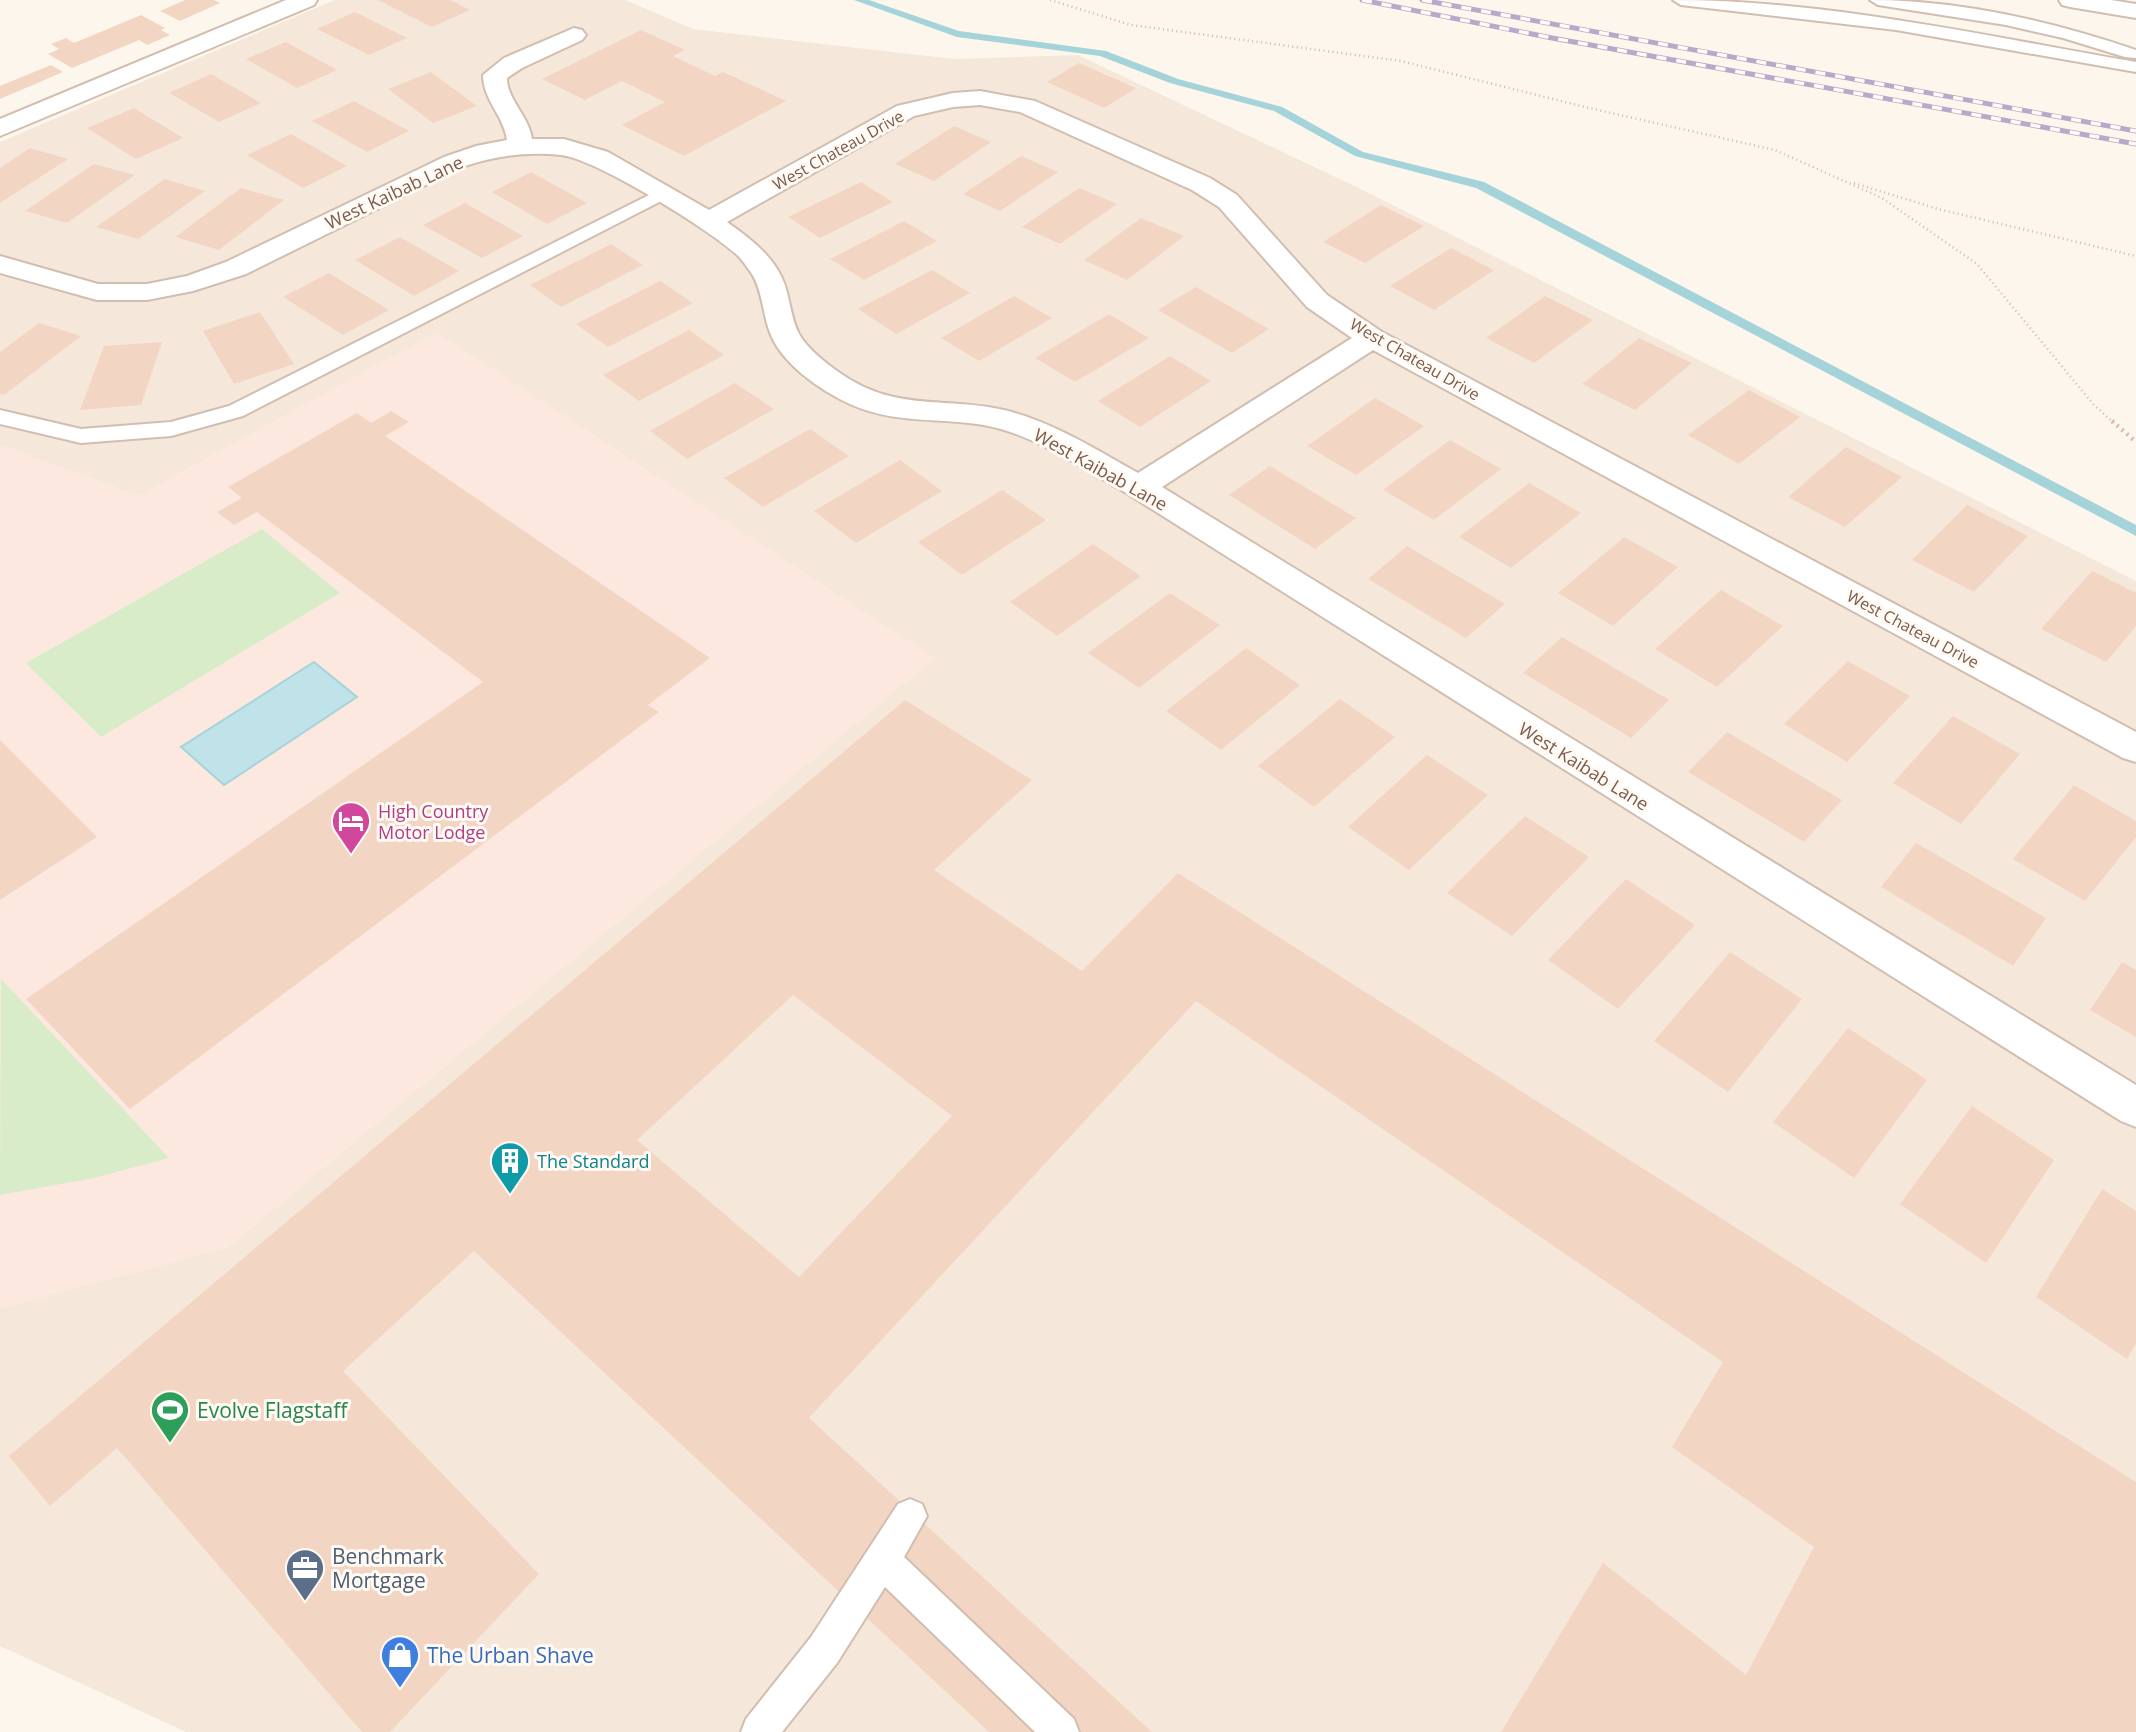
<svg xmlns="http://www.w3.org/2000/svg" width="2136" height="1732" viewBox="0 0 2136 1732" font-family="'Open Sans',sans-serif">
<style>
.residential{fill:#f5e8da}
.commercial{fill:#fde8e0}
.green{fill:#d8ecc9}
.water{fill:#bfe3e8;stroke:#a5d3da;stroke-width:2}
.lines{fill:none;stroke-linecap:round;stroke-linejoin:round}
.stream{fill:#a5d3da;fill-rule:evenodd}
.building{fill:#f3d5c3;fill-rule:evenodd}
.service-casing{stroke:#d1beb0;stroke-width:4}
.minor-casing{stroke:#d1beb0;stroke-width:4}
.path-far1{stroke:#d9b8a5;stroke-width:2.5;stroke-dasharray:1 3.5;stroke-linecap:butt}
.path{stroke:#d9b8a5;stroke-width:4.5;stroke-dasharray:2 4.5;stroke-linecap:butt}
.service{fill:#fff;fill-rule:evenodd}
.minor{fill:#fff;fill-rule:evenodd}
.rail-casing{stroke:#b9a8c9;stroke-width:5}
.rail{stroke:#fffaf3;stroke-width:3.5;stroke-dasharray:10;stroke-linecap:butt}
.labels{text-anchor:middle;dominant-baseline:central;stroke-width:6;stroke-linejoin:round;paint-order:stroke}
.far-street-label{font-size:16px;fill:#7a5c4d;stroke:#fffaf3}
.street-label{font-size:18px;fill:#7a5c4d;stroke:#fffaf3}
.hotel-label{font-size:18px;fill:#b23c85;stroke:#fffaf3;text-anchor:start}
.culture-label{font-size:18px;fill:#0d838f;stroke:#fffaf3;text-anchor:start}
.near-leisure-label{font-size:21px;fill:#27864d;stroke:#fffaf3;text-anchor:start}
.near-service-label{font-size:21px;fill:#4e5e75;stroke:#fffaf3;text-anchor:start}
.near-shop-label{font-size:21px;fill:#366cbe;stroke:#fffaf3;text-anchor:start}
</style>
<rect width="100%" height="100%" fill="#fdf6ec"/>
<path class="residential" d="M335,0H625L693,29L954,59L1078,55L1363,190L2136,581V1732H186L0,1646V1308L229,1247L437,332L139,496L0,445V142Z"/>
<path class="commercial" d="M436,332L935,658L229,1247L0,1308V445L139,496Z"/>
<path class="green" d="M262,529L340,593L101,737L26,663Z
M1,979L169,1158L94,1178L0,1195Z"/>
<path class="water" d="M314,662L357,697L224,785L181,747Z"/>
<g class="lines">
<path class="stream" d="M854,0H869L959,31L1106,51L1178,79L1282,107L1363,152L1484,182L2136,525V536L1476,188L1355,156L1274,111L1170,83L1100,56L957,37Z"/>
</g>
<path class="building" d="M185,0H214L220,3L180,21L160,11Z
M378,0H450L470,10L432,27Z
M355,12L407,38L369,55L317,29Z
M141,15L165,28L161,30L170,35L147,45L139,40L72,68L48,54L59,49L51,44L66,38L74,43Z
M641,30L685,50L673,56L715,76L723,72L786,101L684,156L622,125L665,102L622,81L585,100L542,79Z
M286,42L337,70L297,88L246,59Z
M1079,63L1136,88L1104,108L1047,82Z
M51,65L63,72L0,99V86Z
M431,72L477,106L433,123L388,89Z
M211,74L261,103L219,122L169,93Z
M354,101L409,131L367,152L312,121Z
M134,108L183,138L136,159L87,128Z
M954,126L991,142L934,181L895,164Z
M291,134L347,166L303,188L247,155Z
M30,148L68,159L0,203V168Z
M1021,156L1058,172L1000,211L963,194Z
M94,164L135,175L67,223L25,211Z
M531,172L587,203L547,224L492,192Z
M165,179L205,191L138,239L96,227Z
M861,182L893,202L820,238L788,217Z
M241,188L284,200L219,250L175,237Z
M1079,188L1117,204L1060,244L1022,227Z
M465,203L523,236L482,258L423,225Z
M1381,205L1424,226L1365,263L1323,242Z
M1141,218L1184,236L1127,280L1084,260Z
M904,221L937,241L864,280L830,259Z
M400,237L459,271L414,296L355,260Z
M611,244L643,265L561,307L530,285Z
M1451,248L1494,270L1434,310L1390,286Z
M932,270L970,293L896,334L858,309Z
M329,273L389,310L343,335L283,297Z
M660,281L693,303L608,347L576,324Z
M1196,287L1269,329L1232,353L1158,310Z
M1014,296L1052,318L979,361L941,338Z
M1545,296L1593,320L1534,363L1486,338Z
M260,312L294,364L234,384L203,331Z
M1109,314L1149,338L1075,382L1035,358Z
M39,323L81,336L4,395L0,394V352Z
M689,330L724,355L639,401L603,375Z
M1639,338L1692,363L1635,410L1582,384Z
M162,342L141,405L80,410L104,346Z
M1170,356L1211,381L1140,427L1098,401Z
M735,383L774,409L687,459L650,431Z
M1749,390L1800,417L1739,464L1688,435Z
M1375,398L1424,426L1356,475L1307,446Z
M391,411L409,422L385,436L710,658L648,705L659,712L130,1109L26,999L483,682L257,512L234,525L217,512L242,498L228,487L357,413L371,423Z
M810,429L849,456L763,507L724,478Z
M1450,440L1501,469L1434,520L1383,490Z
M1846,447L1902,477L1845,527L1788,497Z
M900,460L942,491L856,543L814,511Z
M1270,466L1356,518L1315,549L1229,495Z
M1529,483L1581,513L1511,568L1459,537Z
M1002,490L1046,520L962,575L918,542Z
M1967,505L2028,536L1974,592L1912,560Z
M1624,537L1678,567L1613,626L1558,593Z
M1093,544L1141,576L1057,636L1010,602Z
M1407,546L1505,604L1466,638L1368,579Z
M2092,571L2136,593V626L2106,662L2041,629Z
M1721,590L1783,626L1717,687L1655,649Z
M1170,593L1220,625L1139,688L1088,653Z
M1562,637L1669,700L1631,738L1523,673Z
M1246,648L1300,685L1221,750L1166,711Z
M1848,661L1910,696L1847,762L1784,724Z
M1340,699L1395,737L1314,807L1258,766Z
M905,700L1032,780L934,870L1082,971L1178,873L2136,1482V1732H1501L1603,1563L1746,1675L1814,1547L1672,1447L1723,1362L1196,1001L809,1418L1152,1732H989L474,1251L343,1371L539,1574L390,1732H362L117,1448L50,1506L9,1456ZM793,995L952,1116L799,1277L637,1140Z
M1953,716L2020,754L1961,824L1893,783Z
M1727,732L1842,800L1804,842L1688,772Z
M0,740L97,837L0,900Z
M1427,755L1488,795L1409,870L1348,827Z
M2074,785L2136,821V837L2085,901L2013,859Z
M1525,816L1589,857L1512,936L1447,893Z
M1916,843L2046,918L2013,966L1881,887Z
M1626,879L1695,925L1618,1009L1548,960Z
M1730,952L1802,999L1728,1092L1654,1041Z
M2122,962L2136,970V1037L2090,1010Z
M1848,1028L1927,1080L1854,1178L1773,1122Z
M1972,1106L2054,1160L1986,1263L1900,1204Z
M2102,1189L2136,1211V1343L2127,1359L2036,1297Z"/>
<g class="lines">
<g class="service-casing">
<path id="service" d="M1673,0C1826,0 1985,36 2136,62V72L1896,30L1681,5Z
M1870,0C1960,0 2051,21 2136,50V58L2125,57L2063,38L2006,25L1878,5Z
M661,189L670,194L667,198L243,416L171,436L81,443L0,424V410L81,429L171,422L229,406Z
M910,1499L922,1504L927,1516L904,1557L1074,1719L1079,1732H1035L885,1587L837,1663L782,1732H741L746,1719L811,1637L898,1504Z"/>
</g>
<g class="minor-casing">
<path id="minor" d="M286,0H317L314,5L0,136V119Z
M2059,0H2111L2136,4V18L2070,7L2062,5Z
M574,28L582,30L586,35L582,40L522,68L507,78C507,100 529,116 532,139H564L608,152L709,210L897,106L953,93L980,91L1035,101L1210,178L1237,195L1327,295L1382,332L2136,732V762L2123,758L1373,350L1162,487L2136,1085V1127L2121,1121L1128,494C1087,471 1046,442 1001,429C951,415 900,427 850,404C820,390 780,363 769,330C763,313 762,290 752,274C747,267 742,259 736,254C707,228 596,159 561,155C527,151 494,156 462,167L246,274L193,291L147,300H97L0,273V256L98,284H147L187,276L226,262L444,157L476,146L507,140C504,116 483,100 483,75L504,58ZM980,105L1020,112L1192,190L1219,207L1307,307L1352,338L1138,473C1095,449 1053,422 1004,410C942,396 895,413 837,371C823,361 807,348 799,334C790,317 790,295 782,278C771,254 748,237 727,222L914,116L953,107Z"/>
</g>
<path class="path-far1" d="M1050,0L1131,25L1401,61L1589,108L1775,150L1882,198L1977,264L2094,405L2114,423
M1854,183L1938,209L2136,256"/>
<path class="path" d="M2112,421L2136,442"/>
<use href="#service" class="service"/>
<use href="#minor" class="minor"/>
<g class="rail-casing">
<path id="rail" d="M1362,0L1552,38L2136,144
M1422,0L2136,131"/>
</g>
<use href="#rail" class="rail"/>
</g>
<defs>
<g id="hotel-pin" transform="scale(2.0125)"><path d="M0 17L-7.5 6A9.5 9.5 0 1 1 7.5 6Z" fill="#d1479c" stroke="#fffaf3"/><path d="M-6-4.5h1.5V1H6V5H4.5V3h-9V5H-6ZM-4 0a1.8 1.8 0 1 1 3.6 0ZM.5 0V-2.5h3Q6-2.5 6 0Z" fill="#fff"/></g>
<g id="building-pin" transform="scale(2.0125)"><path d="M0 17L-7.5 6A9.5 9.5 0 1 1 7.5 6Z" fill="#0f9aa8" stroke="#fffaf3"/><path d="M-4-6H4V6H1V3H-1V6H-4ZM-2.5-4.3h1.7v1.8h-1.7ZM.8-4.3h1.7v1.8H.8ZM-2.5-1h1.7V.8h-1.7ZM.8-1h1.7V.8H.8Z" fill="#fff"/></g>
<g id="stadium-pin" transform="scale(2.0125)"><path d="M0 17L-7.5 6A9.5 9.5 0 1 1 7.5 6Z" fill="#2e9e5b" stroke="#fffaf3"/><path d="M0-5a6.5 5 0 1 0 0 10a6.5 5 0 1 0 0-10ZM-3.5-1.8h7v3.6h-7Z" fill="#fff"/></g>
<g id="office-pin" transform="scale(2.0125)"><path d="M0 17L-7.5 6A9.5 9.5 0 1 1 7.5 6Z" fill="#5c6f8a" stroke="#fffaf3"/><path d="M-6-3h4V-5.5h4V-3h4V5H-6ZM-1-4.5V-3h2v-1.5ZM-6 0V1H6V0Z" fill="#fff"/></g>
<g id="shop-pin" transform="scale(2.0125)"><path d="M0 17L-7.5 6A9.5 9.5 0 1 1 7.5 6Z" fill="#3f7fe0" stroke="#fffaf3"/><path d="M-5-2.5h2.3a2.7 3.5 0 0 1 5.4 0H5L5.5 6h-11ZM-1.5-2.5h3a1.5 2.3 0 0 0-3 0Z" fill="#fff"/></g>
</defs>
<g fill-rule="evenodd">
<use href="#hotel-pin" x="351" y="821"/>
<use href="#building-pin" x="510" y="1161"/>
<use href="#stadium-pin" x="170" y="1410"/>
<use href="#office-pin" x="305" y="1568"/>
<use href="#shop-pin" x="400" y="1655"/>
</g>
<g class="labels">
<g class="far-street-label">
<text transform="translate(838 150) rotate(-29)">West Chateau Drive</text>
<text transform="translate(1415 359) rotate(30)">West Chateau Drive</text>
<text transform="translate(1913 629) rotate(28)">West Chateau Drive</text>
</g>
<g class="street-label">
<text transform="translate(394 192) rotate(-25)">West Kaibab Lane</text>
<text transform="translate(1101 469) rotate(29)">West Kaibab Lane</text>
<text transform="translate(1584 766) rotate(32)">West Kaibab Lane</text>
</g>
<g class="hotel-label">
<text x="378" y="811">High Country<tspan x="378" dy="21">Motor Lodge</tspan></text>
</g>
<g class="culture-label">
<text x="537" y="1161">The Standard</text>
</g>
<g class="near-leisure-label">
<text x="197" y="1410">Evolve Flagstaff</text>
</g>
<g class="near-service-label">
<text x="332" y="1556">Benchmark<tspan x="332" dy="24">Mortgage</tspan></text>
</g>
<g class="near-shop-label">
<text x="427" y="1655">The Urban Shave</text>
</g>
</g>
</svg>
